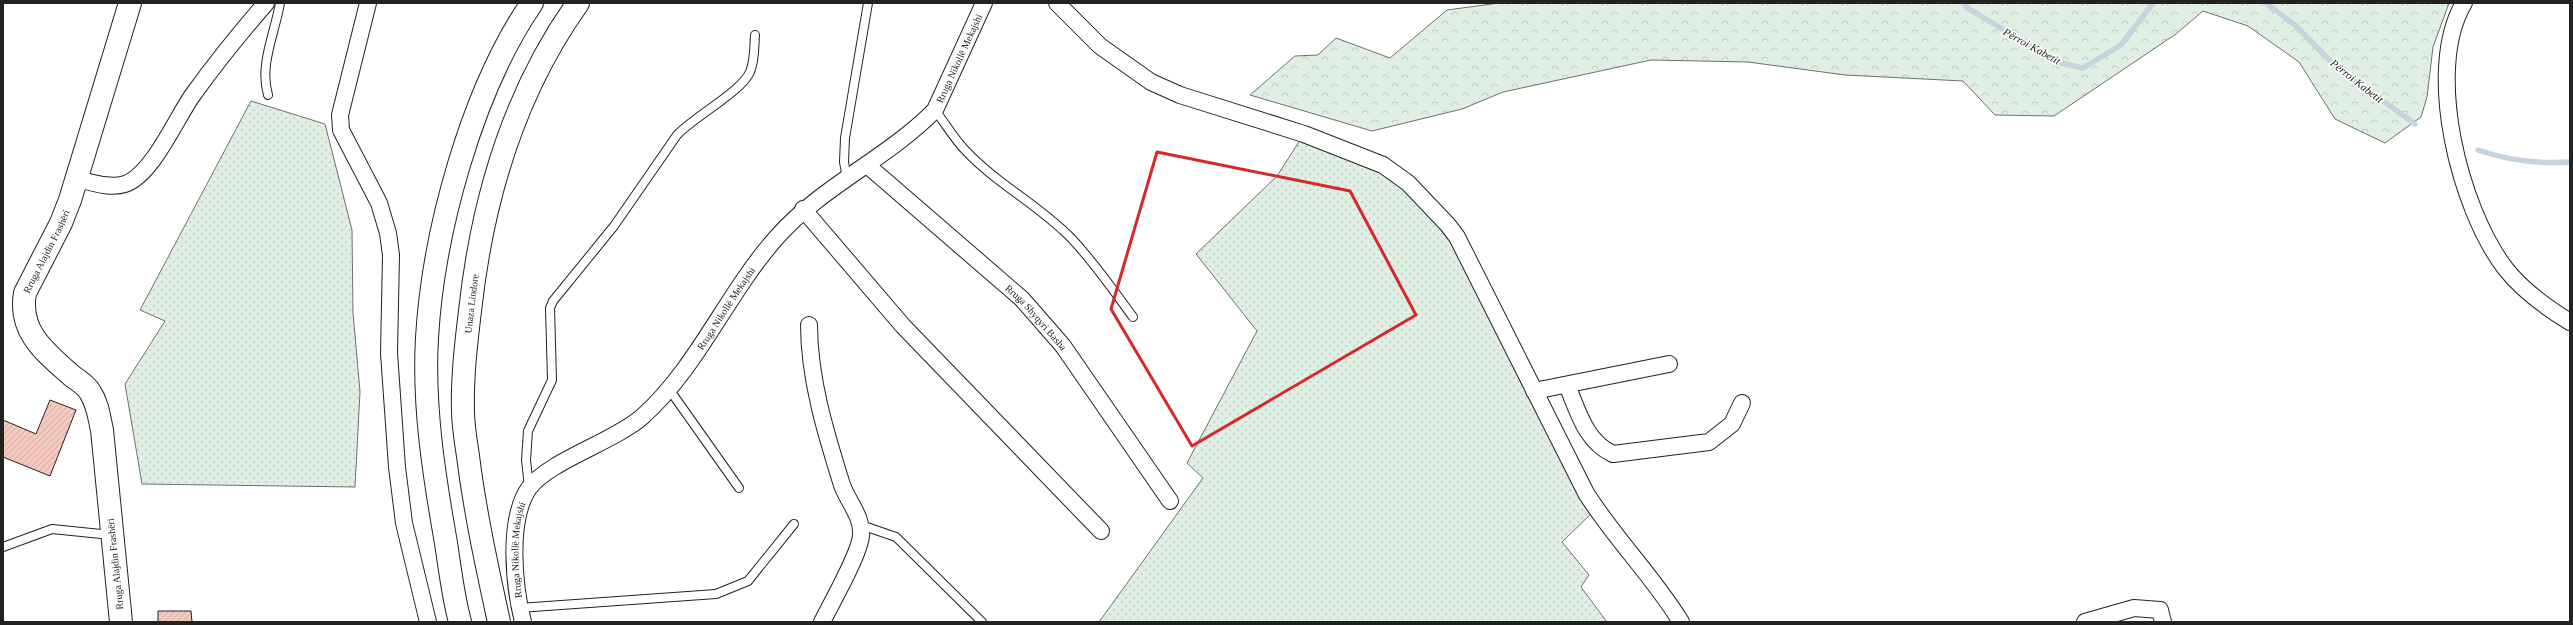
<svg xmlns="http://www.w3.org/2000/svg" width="2573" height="625" viewBox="0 0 2573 625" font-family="Georgia,serif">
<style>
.grass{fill:url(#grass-dots);stroke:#6f6f6f}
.forest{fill:url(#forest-crowns);stroke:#6f6f6f}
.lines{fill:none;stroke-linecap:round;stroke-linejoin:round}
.stream{stroke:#c7d3dd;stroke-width:5.5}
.building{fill:url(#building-hatch);stroke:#222}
.lane-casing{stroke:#222;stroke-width:10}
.street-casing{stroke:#222;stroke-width:18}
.secondary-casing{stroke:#222;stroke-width:24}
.highway-casing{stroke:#222;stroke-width:24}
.lane{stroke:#fff;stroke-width:8}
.street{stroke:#fff;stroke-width:16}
.secondary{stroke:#fff;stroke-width:22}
.highway{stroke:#fff;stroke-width:22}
.marked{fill:none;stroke:#d62828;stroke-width:3;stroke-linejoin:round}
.labels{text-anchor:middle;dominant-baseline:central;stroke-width:3;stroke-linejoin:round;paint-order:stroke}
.street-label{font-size:10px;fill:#222;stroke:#fff}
.water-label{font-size:11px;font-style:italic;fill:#222;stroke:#fff}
</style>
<defs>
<pattern id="grass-dots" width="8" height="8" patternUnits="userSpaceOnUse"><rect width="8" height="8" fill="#e0efe3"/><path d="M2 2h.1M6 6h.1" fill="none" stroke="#c0cdc2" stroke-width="1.8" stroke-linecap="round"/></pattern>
<pattern id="forest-crowns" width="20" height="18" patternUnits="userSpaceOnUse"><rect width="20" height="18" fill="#e0efe3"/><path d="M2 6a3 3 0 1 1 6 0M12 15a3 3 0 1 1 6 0" fill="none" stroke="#c0cdc2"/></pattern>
<pattern id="building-hatch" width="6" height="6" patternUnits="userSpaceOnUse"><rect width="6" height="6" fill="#f3c9c0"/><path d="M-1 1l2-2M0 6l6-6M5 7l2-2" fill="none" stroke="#d0aca5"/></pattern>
</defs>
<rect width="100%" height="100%" fill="#fff"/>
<path class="grass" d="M251,101L325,124L352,230L353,313L360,392L355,487L142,484L125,384L165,321L140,310Z
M1304,134L1367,157L1448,225L1596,509L1562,542L1589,575L1581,587L1607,622H1099L1203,478L1187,463L1257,331L1196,254L1277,176Z"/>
<path class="forest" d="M1499,3H2449L2433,47L2427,97L2421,117L2385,143L2335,119L2299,62L2248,26L2203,11L2176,34L2054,116L1995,115L1963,81L1845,75L1748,62L1651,60L1503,92L1462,109L1372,131L1250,95L1295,56L1318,55L1336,38L1390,58L1447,10Z"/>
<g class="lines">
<path class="stream" d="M1964,3L1966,7L2057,62L2083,68L2121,45L2153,3
M2266,3L2296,26L2335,66L2415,124
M2478,150C2509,161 2537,164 2570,162"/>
</g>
<path class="building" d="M50,400L76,410L50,476L3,457V420L36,434Z
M158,611H191L192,622H158Z"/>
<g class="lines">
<g class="lane-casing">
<path id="lane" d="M268,95C259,65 275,33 280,3
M935,110C945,123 954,139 966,151C997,184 1039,205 1071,238C1094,262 1113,290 1133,317
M847,179L844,162L845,138L868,3
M669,389L739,488
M529,487L526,460L528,431L552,380L550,308L553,301L614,226L677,135C695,116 741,92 750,72C755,60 754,47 755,35
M861,525L896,537L982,622
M3,547L52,529L111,535
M519,608L716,594L748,581L794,524"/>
</g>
<g class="street-casing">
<g id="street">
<path d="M368,3L340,115L341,130L379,203L388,233L391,255L389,353L397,467L404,523L428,622"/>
<path d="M1057,3L1100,46L1151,82L1180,95L1304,134L1383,165L1408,183L1448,225L1457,237L1586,493C1614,538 1653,576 1681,622"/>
<path d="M2464,3C2424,70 2460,209 2505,268C2522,290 2547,308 2570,322"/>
<path id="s1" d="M867,165L1022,299L1063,346L1170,501"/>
<path d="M77,179C91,182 110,189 125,184C152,175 176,119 192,96C215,64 240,33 266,3"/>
<path d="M803,209L903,326L1101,531"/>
<path d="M809,325C809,379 826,434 842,485C848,502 863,517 861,536C859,555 832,602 822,622"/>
<path d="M1567,385C1578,411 1585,441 1613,454L1709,442L1732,424L1742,403"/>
<path d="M1534,391L1669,364"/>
<path id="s2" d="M523,622C514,586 507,520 529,488C549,461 613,442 642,417C698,367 727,293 777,237C822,186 888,158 935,110L984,3"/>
<path d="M2085,622L2134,608L2160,610L2163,622"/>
</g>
</g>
<g class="secondary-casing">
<g id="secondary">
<path id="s3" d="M121,622L102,430C99,417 98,404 90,392C87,386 78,380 72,376C46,353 18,332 25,293L61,223L70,200L130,3"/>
</g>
</g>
<g class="highway-casing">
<g id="highway">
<path d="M460,622C453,596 450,569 446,543C434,475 423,406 427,338C433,233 472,90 532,3"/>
<path id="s4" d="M499,622C487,567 475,512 468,456C466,442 463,426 463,411C462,378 466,344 470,311C482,201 513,94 578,3"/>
</g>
</g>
<use href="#lane" class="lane"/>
<use href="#street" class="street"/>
<use href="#secondary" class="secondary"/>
<use href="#highway" class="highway"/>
</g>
<path class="marked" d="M1157,152L1350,191L1416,315L1192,446L1111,309Z"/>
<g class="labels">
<g class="street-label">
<text stroke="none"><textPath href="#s2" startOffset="757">Rruga Nikollë Mekajshi</textPath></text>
<text stroke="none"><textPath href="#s3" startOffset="405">Rruga Alajdin Frashëri</textPath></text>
<text stroke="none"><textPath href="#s4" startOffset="322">Unaza Lindore</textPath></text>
<text stroke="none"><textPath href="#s2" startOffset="409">Rruga Nikollë Mekajshi</textPath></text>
<text stroke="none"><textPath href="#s1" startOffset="228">Rruga Shyqyri Basha</textPath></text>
<text stroke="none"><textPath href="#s2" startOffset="73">Rruga Nikollë Mekajshi</textPath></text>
<text transform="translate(115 564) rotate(-96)">Rruga Alajdin Frashëri</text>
</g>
<g class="water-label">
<text transform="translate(2032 46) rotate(29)">Përroi Kabetit</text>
<text transform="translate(2357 81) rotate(38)">Përroi Kabetit</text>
</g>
</g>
<rect width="2573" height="625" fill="none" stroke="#222222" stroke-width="8"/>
</svg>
